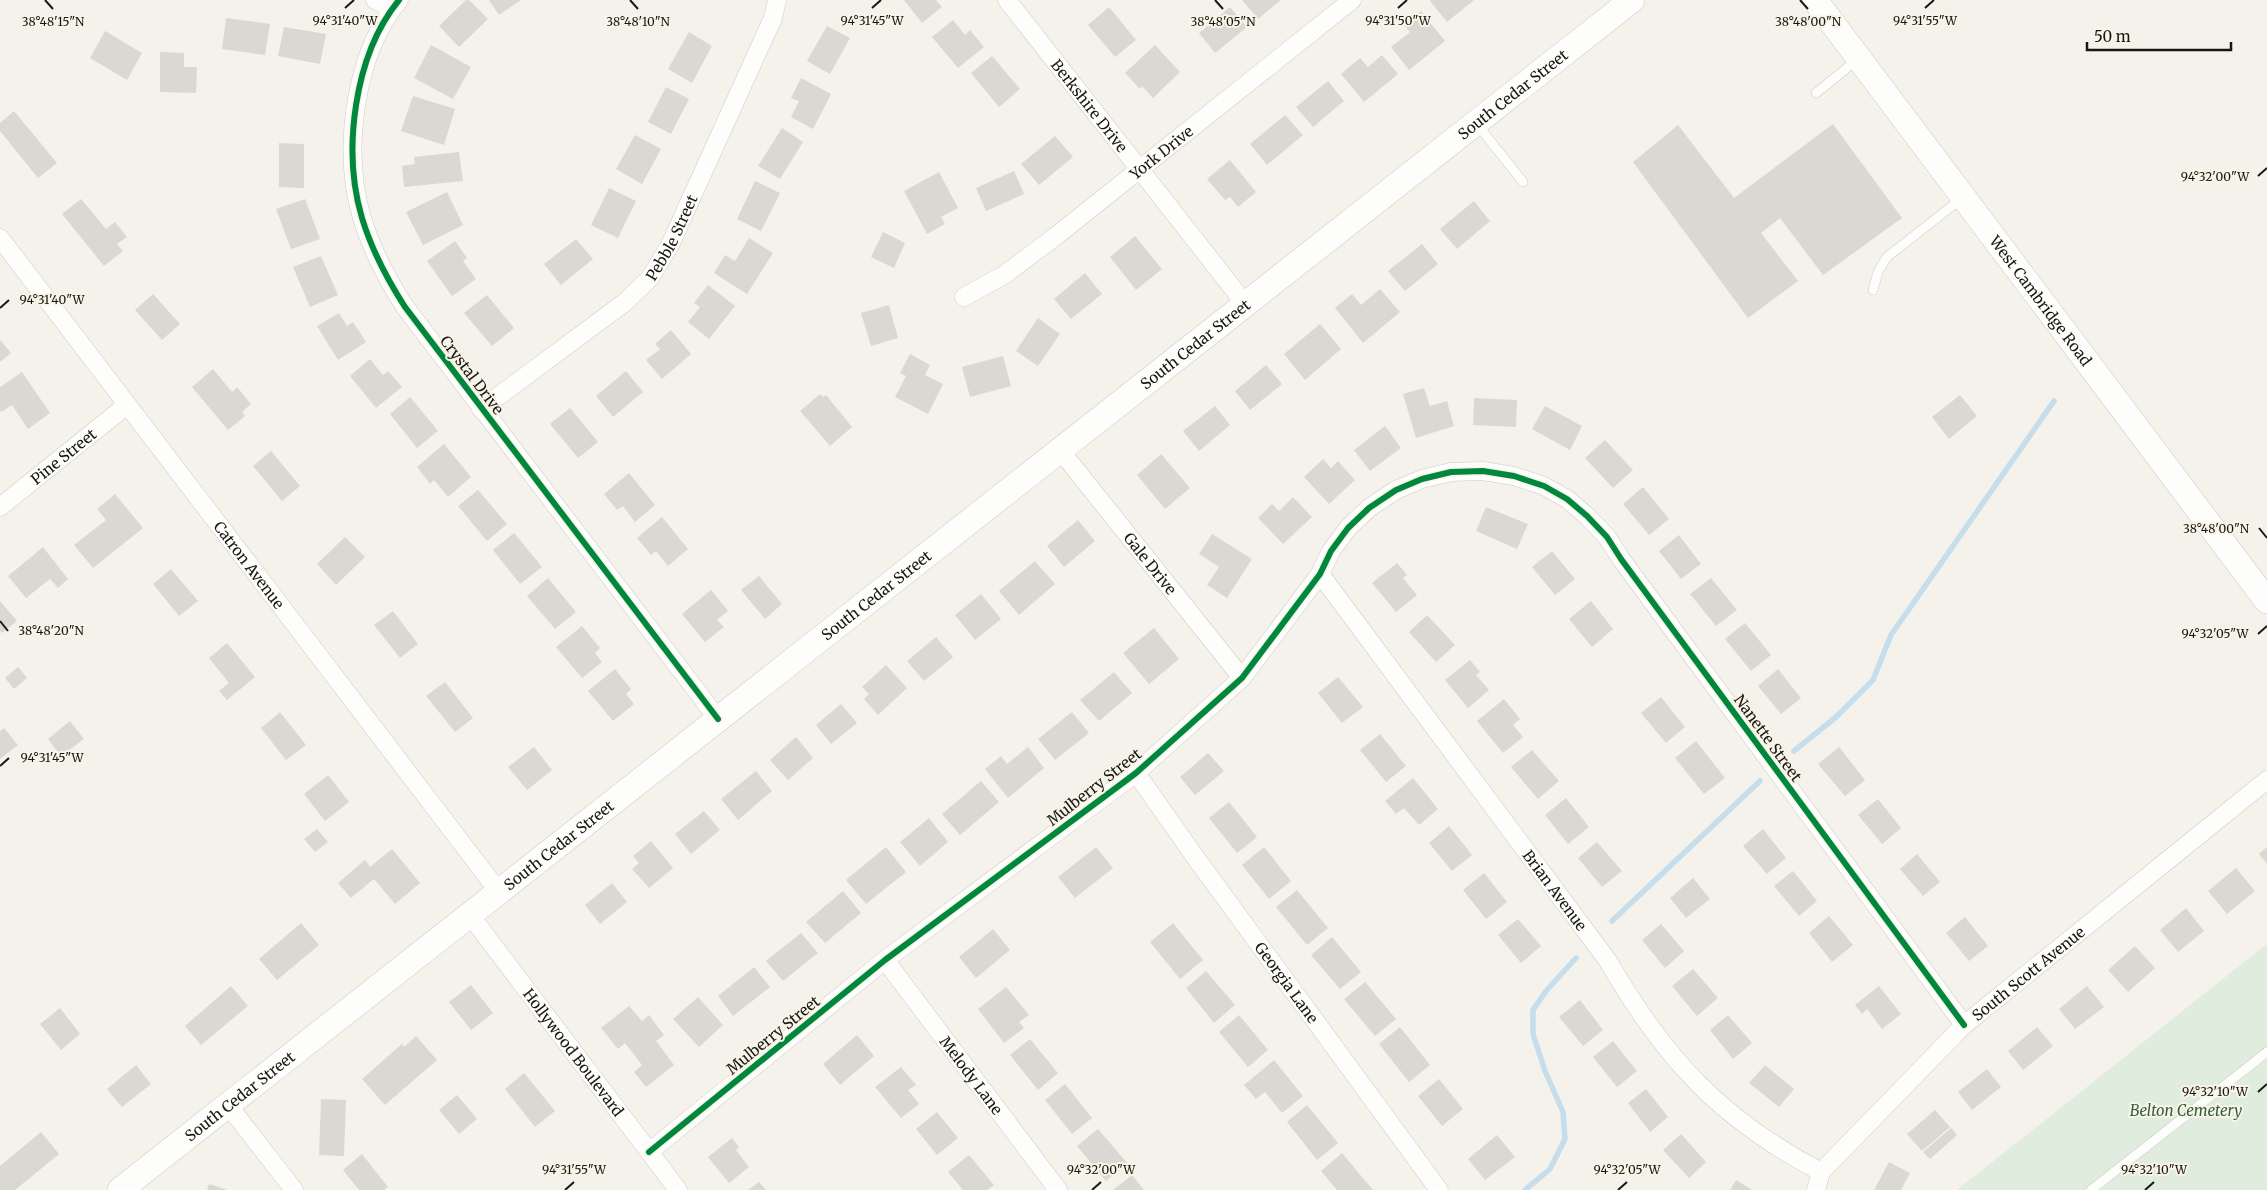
<svg xmlns="http://www.w3.org/2000/svg" width="2267" height="1190" viewBox="0 0 2267 1190" font-family="Merriweather,serif">
<style>
.green{fill:#e0ecde}
.lines{fill:none;stroke-linecap:round;stroke-linejoin:round}
.stream{stroke:#c6ddeb;stroke-width:5.5}
.building{fill:#d9d8d2}
.lane-casing{stroke:#cccbc5;stroke-width:10}
.street-casing{stroke:#cccbc5;stroke-width:19}
.secondary-casing{stroke:#cccbc5;stroke-width:26}
.lane{stroke:#fdfdfc;stroke-width:9}
.street{stroke:#fdfdfc;stroke-width:18}
.secondary{stroke:#fdfdfc;stroke-width:25}
.cycleway-casing{stroke:#f8f4e7;stroke-width:9}
.cycleway{stroke:#00873e;stroke-width:6}
.ticks{fill:none;stroke:#181712;stroke-width:2}
.labels{text-anchor:middle;dominant-baseline:central;stroke-width:4;stroke-linejoin:round;paint-order:stroke}
.street-label{font-size:15px;fill:#181712;stroke:#f8f4e7}
.park-label{font-size:15px;font-style:italic;fill:#305f3c;stroke:#f8f4e7}
.ticks-label{font-size:12px;text-anchor:middle;fill:#181712;stroke:#f8f4e7;stroke-width:4;stroke-linejoin:round;paint-order:stroke}
</style>
<rect width="100%" height="100%" fill="#f4f2eb"/>
<path class="green" d="M2267,944V1190H1957Z"/>
<g class="lines">
<path class="stream" d="M1794,751L1836,717L1873,680L1891,635L2054,401
M1612,921L1760,781
M1525,1190L1550,1169L1565,1139L1563,1112L1545,1071L1533,1034V1010L1546,991L1576,958"/>
</g>
<path class="building" d="M466,0H469L488,19L459,47L439,26Z
M489,0H521L499,15Z
M904,0H936L942,7L922,23Z
M1242,0H1281L1258,19Z
M1431,0H1474L1447,22L1430,1Z
M1109,7L1136,40L1115,57L1088,25Z
M1230,7L1247,27L1215,53L1199,33Z
M1421,11L1445,41L1409,70L1391,47L1410,32L1404,25Z
M226,18L270,24L265,55L222,49Z
M953,20L965,35L970,30L984,47L958,68L932,37Z
M827,26L850,38L830,74L807,61Z
M284,27L326,34L320,64L278,56Z
M105,31L142,53L127,80L90,58Z
M689,32L712,46L692,83L668,69Z
M431,45L471,67L453,99L414,78Z
M1155,45L1180,72L1153,98L1142,86L1140,89L1125,73Z
M160,52L184,53V67H197L196,93L160,92Z
M1382,55L1398,74L1364,102L1341,74L1360,58L1368,67Z
M992,56L1020,89L999,107L971,73Z
M801,78L831,94L813,129L791,117L799,101L791,98Z
M1328,81L1344,101L1313,127L1296,107Z
M666,87L689,99L671,134L648,122Z
M413,96L455,109L444,145L401,131Z
M14,111L57,163L38,178L0,131V123Z
M1285,115L1303,135L1267,165L1250,144Z
M1833,124L1902,218L1823,275L1780,218L1761,233L1798,281L1748,318L1633,162L1678,125L1734,198Z
M782,128L803,142L780,179L758,166Z
M635,135L661,149L642,184L616,169Z
M1055,136L1073,157L1039,185L1021,164Z
M279,143L304,144V188L279,187Z
M459,152L463,181L404,187L402,166L415,164L414,157Z
M1230,160L1256,192L1238,207L1230,197L1225,200L1207,179Z
M1014,171L1024,194L986,211L976,188Z
M939,172L958,208L941,217L945,224L927,234L904,191Z
M755,181L780,193L761,231L737,219Z
M609,188L636,201L618,238L591,225Z
M447,192L463,225L423,245L406,212Z
M81,199L106,229L115,222L127,237L117,244L123,251L104,266L62,214Z
M305,199L320,239L291,249L276,209Z
M1474,201L1490,221L1457,249L1440,229Z
M883,232L905,243L894,268L871,257Z
M1135,236L1162,269L1136,290L1110,257Z
M749,238L773,253L747,294L714,273L725,255L735,261Z
M576,239L593,259L561,285L544,264Z
M455,241L467,258L463,261L476,279L452,296L427,261Z
M1422,244L1438,264L1405,291L1388,271Z
M321,256L338,295L310,307L293,267Z
M1085,273L1102,294L1071,319L1054,299Z
M708,285L735,306L709,339L688,322L700,307L694,303Z
M1380,289L1400,312L1363,343L1335,308L1352,294L1361,305Z
M153,294L180,324L162,340L135,310Z
M487,295L514,328L492,346L464,313Z
M889,305L898,338L871,346L861,313Z
M339,313L347,326L353,322L366,342L338,360L317,326Z
M1038,318L1060,334L1038,366L1016,351Z
M1320,324L1341,349L1305,380L1284,354Z
M671,330L691,354L662,379L646,360L660,349L655,344Z
M0,340L11,353L0,362Z
M910,354L930,365L925,375L943,384L928,414L895,397L906,376L900,373Z
M1003,356L1011,386L970,397L962,367Z
M370,359L383,375L388,371L402,387L376,408L350,376Z
M1266,365L1282,384L1250,410L1235,391Z
M213,369L232,392L237,387L251,404L242,412L245,416L228,430L192,387Z
M626,371L643,392L613,417L596,396Z
M22,372L50,413L28,429L12,405L1,412L0,410V387Z
M1424,388L1430,406L1447,401L1454,426L1416,438L1403,394Z
M820,394L823,397L826,395L852,427L830,446L800,411Z
M1960,395L1977,416L1949,439L1932,417Z
M410,397L438,431L417,448L390,414Z
M1474,398L1517,400L1516,427L1473,425Z
M1215,406L1230,425L1199,451L1183,431Z
M1545,406L1582,426L1570,450L1532,429Z
M570,408L598,442L578,458L550,424Z
M1385,426L1401,448L1370,471L1354,450Z
M1605,440L1633,470L1613,488L1585,458Z
M444,444L471,477L448,497L434,480L430,484L417,467Z
M271,451L300,486L282,501L253,466Z
M1161,454L1190,488L1165,509L1137,475Z
M1323,459L1331,468L1338,461L1355,480L1329,504L1304,477Z
M629,473L655,505L635,522L623,506L617,510L604,494Z
M1643,487L1669,519L1649,535L1623,504Z
M478,490L507,524L487,541L458,506Z
M115,494L143,528L93,568L74,545L106,520L97,509Z
M1293,497L1312,517L1283,544L1258,518L1272,504L1279,511Z
M1486,507L1528,524L1517,549L1476,531Z
M662,517L688,549L668,566L656,551L651,555L637,538Z
M1078,520L1095,541L1064,567L1047,546Z
M514,533L542,567L520,584L493,550Z
M1212,534L1252,559L1227,598L1207,585L1219,567L1199,554Z
M1679,535L1701,564L1681,579L1659,551Z
M345,537L365,557L336,585L317,564Z
M43,547L68,579L58,588L50,579L26,598L8,576Z
M1552,551L1575,579L1555,595L1532,567Z
M1035,561L1055,584L1019,615L999,591Z
M1397,563L1407,575L1403,578L1417,595L1396,612L1372,583Z
M171,569L198,601L179,616L153,584Z
M759,576L782,604L765,619L741,590Z
M548,578L576,612L555,629L527,596Z
M1711,578L1737,610L1716,626L1690,594Z
M711,590L728,611L717,620L724,627L705,642L682,614Z
M981,594L1001,619L975,640L955,615Z
M0,601L17,621L2,633L0,631Z
M1591,601L1613,629L1592,647L1569,619Z
M393,611L418,644L400,658L374,625Z
M1427,615L1455,645L1436,662L1409,632Z
M1745,623L1771,655L1751,671L1725,639Z
M582,626L600,648L595,653L602,662L582,678L556,647Z
M1154,628L1179,659L1149,684L1123,653Z
M936,637L953,657L924,681L907,661Z
M227,643L255,677L227,700L219,691L229,683L209,658Z
M1470,660L1480,672L1476,675L1489,690L1468,708L1445,680Z
M886,665L907,688L878,715L864,699L869,694L862,687Z
M18,667L27,678L14,689L5,678Z
M615,669L631,689L626,694L634,704L613,721L588,691Z
M1778,669L1801,698L1781,714L1758,686Z
M1114,672L1132,693L1099,721L1080,700Z
M1338,677L1363,707L1342,723L1318,693Z
M445,682L473,718L455,732L426,696Z
M1661,697L1685,727L1666,743L1641,713Z
M1504,699L1520,719L1513,725L1523,737L1503,753L1477,721Z
M841,704L857,723L831,744L816,725Z
M280,712L306,745L286,760L261,728Z
M1072,712L1089,733L1055,760L1038,739Z
M70,721L84,739L61,756L48,739Z
M4,728L18,745L0,759V731Z
M1380,734L1406,766L1386,782L1360,750Z
M796,737L813,758L788,780L770,760Z
M1696,741L1725,778L1704,794L1675,758Z
M534,747L552,770L527,790L508,767Z
M1028,747L1044,768L1008,798L985,769L1001,756L1007,764Z
M1839,747L1865,780L1845,796L1818,764Z
M1532,750L1559,781L1538,799L1511,767Z
M1208,753L1224,771L1195,795L1180,777Z
M756,771L772,791L738,820L721,799Z
M328,775L349,802L325,821L304,794Z
M1413,778L1438,809L1419,825L1404,808L1396,814L1385,801Z
M981,781L999,802L960,835L942,814Z
M1566,798L1589,827L1568,844L1545,815Z
M1878,799L1901,828L1882,844L1858,815Z
M1229,802L1257,837L1237,853L1209,818Z
M704,811L720,830L691,854L675,834Z
M929,818L948,842L920,866L900,842Z
M1449,826L1472,855L1452,871L1429,843Z
M317,829L328,842L315,852L304,839Z
M1763,829L1786,858L1767,874L1743,846Z
M651,841L673,868L649,888L632,869L639,863L633,856Z
M1597,842L1622,871L1602,887L1578,858Z
M886,847L906,872L866,904L846,880Z
M1096,847L1113,868L1075,898L1058,877Z
M1264,847L1291,881L1269,899L1242,865Z
M2267,847V864L2259,854Z
M392,849L420,883L395,904L374,879L351,898L338,883L365,860L370,867Z
M1917,854L1940,882L1923,896L1900,869Z
M2236,868L2255,891L2227,914L2208,891Z
M1793,871L1817,901L1799,916L1774,886Z
M1484,873L1507,902L1486,919L1463,890Z
M1693,878L1710,899L1686,918L1670,898Z
M612,883L627,902L600,924L585,905Z
M1297,890L1328,928L1307,945L1276,907Z
M843,891L861,913L825,943L806,922Z
M2186,908L2204,931L2178,952L2160,930Z
M1829,916L1853,945L1832,962L1809,933Z
M1965,917L1988,946L1969,961L1946,933Z
M1518,919L1541,946L1521,963L1498,935Z
M301,923L319,945L277,980L259,959Z
M1173,923L1203,960L1180,979L1150,942Z
M1661,924L1684,951L1665,968L1642,940Z
M993,929L1010,950L976,978L959,957Z
M801,933L818,953L783,981L766,961Z
M1332,937L1361,972L1340,989L1311,955Z
M2135,946L2155,968L2128,992L2108,970Z
M754,967L770,987L733,1016L718,996Z
M1693,969L1718,998L1697,1016L1672,986Z
M1206,971L1235,1005L1214,1023L1186,988Z
M1365,982L1396,1019L1375,1036L1344,999Z
M471,985L493,1013L471,1030L449,1002Z
M231,986L248,1006L201,1045L185,1026Z
M1879,986L1901,1014L1882,1029L1867,1009L1862,1014L1855,1005Z
M2087,986L2104,1007L2075,1029L2059,1009Z
M1006,987L1029,1015L1019,1022L1024,1028L1004,1043L978,1009Z
M698,997L723,1025L699,1047L673,1019Z
M1580,1000L1603,1030L1583,1046L1559,1017Z
M629,1006L642,1021L649,1015L664,1035L656,1041L674,1065L646,1087L634,1072L642,1065L625,1043L618,1049L601,1028Z
M60,1008L80,1034L61,1050L40,1024Z
M1239,1015L1268,1050L1248,1067L1219,1032Z
M1728,1015L1752,1043L1733,1059L1710,1030Z
M1400,1027L1430,1065L1409,1082L1379,1044Z
M2037,1027L2053,1046L2023,1070L2008,1051Z
M857,1035L874,1056L840,1085L823,1064Z
M416,1036L437,1060L385,1105L362,1079L402,1044L404,1047Z
M1030,1039L1058,1073L1038,1090L1010,1055Z
M1613,1041L1637,1071L1617,1087L1593,1057Z
M1274,1060L1303,1096L1282,1113L1265,1092L1256,1099L1244,1085Z
M136,1065L151,1084L122,1107L107,1089Z
M1765,1065L1794,1089L1779,1107L1749,1083Z
M901,1067L916,1085L908,1090L919,1104L901,1118L875,1087Z
M1987,1069L2001,1087L1972,1110L1958,1092Z
M524,1073L555,1111L535,1127L505,1089Z
M1439,1079L1463,1109L1442,1126L1418,1096Z
M1065,1084L1092,1118L1072,1134L1045,1100Z
M1646,1089L1668,1117L1650,1132L1628,1103Z
M457,1095L477,1119L459,1134L439,1110Z
M321,1099L346,1100L344,1156L319,1155Z
M1307,1105L1338,1143L1317,1160L1287,1122Z
M1935,1110L1950,1127L1922,1151L1907,1134Z
M937,1112L958,1138L937,1155L916,1129Z
M1951,1128L1957,1135L1930,1159L1923,1152Z
M1098,1129L1127,1163L1106,1181L1077,1146Z
M41,1132L59,1154L15,1190H0V1166Z
M1681,1134L1706,1162L1689,1178L1663,1150Z
M1497,1135L1515,1157L1485,1180L1468,1159Z
M732,1138L739,1147L736,1150L749,1167L729,1183L708,1157Z
M1342,1153L1373,1190H1337L1321,1171Z
M362,1154L388,1187L384,1190H359L343,1170Z
M969,1155L994,1185L987,1190H963L948,1172Z
M1889,1162L1910,1173L1901,1190H1874Z
M1132,1175L1144,1190H1113Z
M1736,1180L1752,1190H1730Z
M759,1182L766,1190H748Z
M209,1184L228,1190H207Z"/>
<g class="lines">
<g class="lane-casing">
<path id="lane" d="M1816,93L1857,60
M1476,123L1523,182
M1873,290L1878,272L1887,257L1961,199
M2091,1190L2267,1052"/>
</g>
<g class="street-casing">
<g id="street">
<path d="M375,0L393,7"/>
<path d="M399,0C354,55 342,151 362,218C372,251 387,279 405,307L718,719"/>
<path id="s1" d="M1007,0L1246,305"/>
<path id="s2" d="M0,238L499,892"/>
<path id="s3" d="M964,297L1004,275L1056,236L1352,0"/>
<path id="s4" d="M481,409L624,303L650,278L670,245L773,18L777,0"/>
<path id="s5" d="M1060,450L1242,678"/>
<path id="s6" d="M0,507L127,405"/>
<path id="s7" d="M1320,574L1608,961C1664,1058 1720,1119 1821,1172"/>
<path id="s8" d="M1136,773L1198,861L1439,1190"/>
<path id="s9" d="M470,915L678,1190"/>
<path id="s10" d="M885,960L1058,1190"/>
<path d="M228,1105L294,1190"/>
<path d="M649,1152L885,960L1136,773L1242,678L1320,574L1331,551L1348,528L1369,508L1396,490L1422,479L1451,472L1483,471L1514,476L1544,486L1567,499L1587,516L1607,537L1621,559L1964,1025"/>
<path id="s11" d="M1816,1190L1821,1172L1964,1025L2267,780"/>
</g>
</g>
<g class="secondary-casing">
<g id="secondary">
<path id="s12" d="M1815,0L2267,601"/>
<path id="s13" d="M120,1190L1632,0"/>
</g>
</g>
<use href="#lane" class="lane"/>
<use href="#street" class="street"/>
<use href="#secondary" class="secondary"/>
<g class="cycleway-casing">
<path id="cycleway" d="M399,0C354,55 342,151 362,218C372,251 387,279 405,307L718,719
M649,1152L885,960L1136,773L1242,678L1320,574L1331,551L1348,528L1369,508L1396,490L1422,479L1451,472L1483,471L1514,476L1544,486L1567,499L1587,516L1607,537L1621,559L1964,1025"/>
</g>
<use href="#cycleway" class="cycleway"/>
</g>
<path class="ticks" d="M45,0L53,9M630,0L638,9M1215,0L1223,9M1800,0L1808,9M345,8L354,0M872,8L881,0M1398,8L1407,0M1925,8L1934,0M2258,176L2267,168M0,308L9,300M2259,528L2267,538M0,621L8,631M2258,634L2267,626M0,766L9,758M2258,1092L2267,1084M565,1190L574,1182M1092,1190L1101,1182M1618,1190L1627,1182M2145,1190L2154,1182"/>
<g class="labels">
<g class="street-label">
<text stroke="none"><textPath href="#s13" startOffset="1772">South Cedar Street</textPath></text>
<text stroke="none"><textPath href="#s1" startOffset="134">Berkshire Drive</textPath></text>
<text stroke="none"><textPath href="#s3" startOffset="245">York Drive</textPath></text>
<text stroke="none"><textPath href="#s4" startOffset="260">Pebble Street</textPath></text>
<text stroke="none"><textPath href="#s12" startOffset="376">West Cambridge Road</textPath></text>
<text stroke="none"><textPath href="#s13" startOffset="1368">South Cedar Street</textPath></text>
<text transform="translate(472 375) rotate(53)">Crystal Drive</text>
<text stroke="none"><textPath href="#s6" startOffset="81">Pine Street</textPath></text>
<text stroke="none"><textPath href="#s5" startOffset="145">Gale Drive</textPath></text>
<text stroke="none"><textPath href="#s2" startOffset="411">Catron Avenue</textPath></text>
<text stroke="none"><textPath href="#s13" startOffset="962">South Cedar Street</textPath></text>
<text transform="translate(1768 738) rotate(54)">Nanette Street</text>
<text transform="translate(1094 787) rotate(-38)">Mulberry Street</text>
<text stroke="none"><textPath href="#s13" startOffset="558">South Cedar Street</textPath></text>
<text stroke="none"><textPath href="#s7" startOffset="394">Brian Avenue</textPath></text>
<text stroke="none"><textPath href="#s11" startOffset="306">South Scott Avenue</textPath></text>
<text stroke="none"><textPath href="#s8" startOffset="258">Georgia Lane</textPath></text>
<text transform="translate(773 1035) rotate(-39)">Mulberry Street</text>
<text stroke="none"><textPath href="#s9" startOffset="172">Hollywood Boulevard</textPath></text>
<text stroke="none"><textPath href="#s10" startOffset="144">Melody Lane</textPath></text>
<text stroke="none"><textPath href="#s13" startOffset="152">South Cedar Street</textPath></text>
</g>
<g class="park-label">
<text x="2186" y="1110">Belton Cemetery</text>
</g>
</g>
<g class="ticks-label">
<text x="345" y="25">94°31'40"W</text>
<text x="872" y="25">94°31'45"W</text>
<text x="1398" y="25">94°31'50"W</text>
<text x="1925" y="25">94°31'55"W</text>
<text x="53" y="26">38°48'15"N</text>
<text x="638" y="26">38°48'10"N</text>
<text x="1223" y="26">38°48'05"N</text>
<text x="1808" y="26">38°48'00"N</text>
<text x="2215" y="181">94°32'00"W</text>
<text x="52" y="304">94°31'40"W</text>
<text x="2216" y="533">38°48'00"N</text>
<text x="51" y="635">38°48'20"N</text>
<text x="2215" y="638">94°32'05"W</text>
<text x="52" y="762">94°31'45"W</text>
<text x="2215" y="1096">94°32'10"W</text>
<text x="574" y="1174">94°31'55"W</text>
<text x="1101" y="1174">94°32'00"W</text>
<text x="1627" y="1174">94°32'05"W</text>
<text x="2154" y="1174">94°32'10"W</text>
</g>
<path d="M2087 42v8h144v-8" fill="none" stroke="#181712" stroke-width="2.5"/>
<text x="2094" y="42" font-size="15" fill="#181712" stroke="#f8f4e7" stroke-width="4" paint-order="stroke">50 m</text>
</svg>
